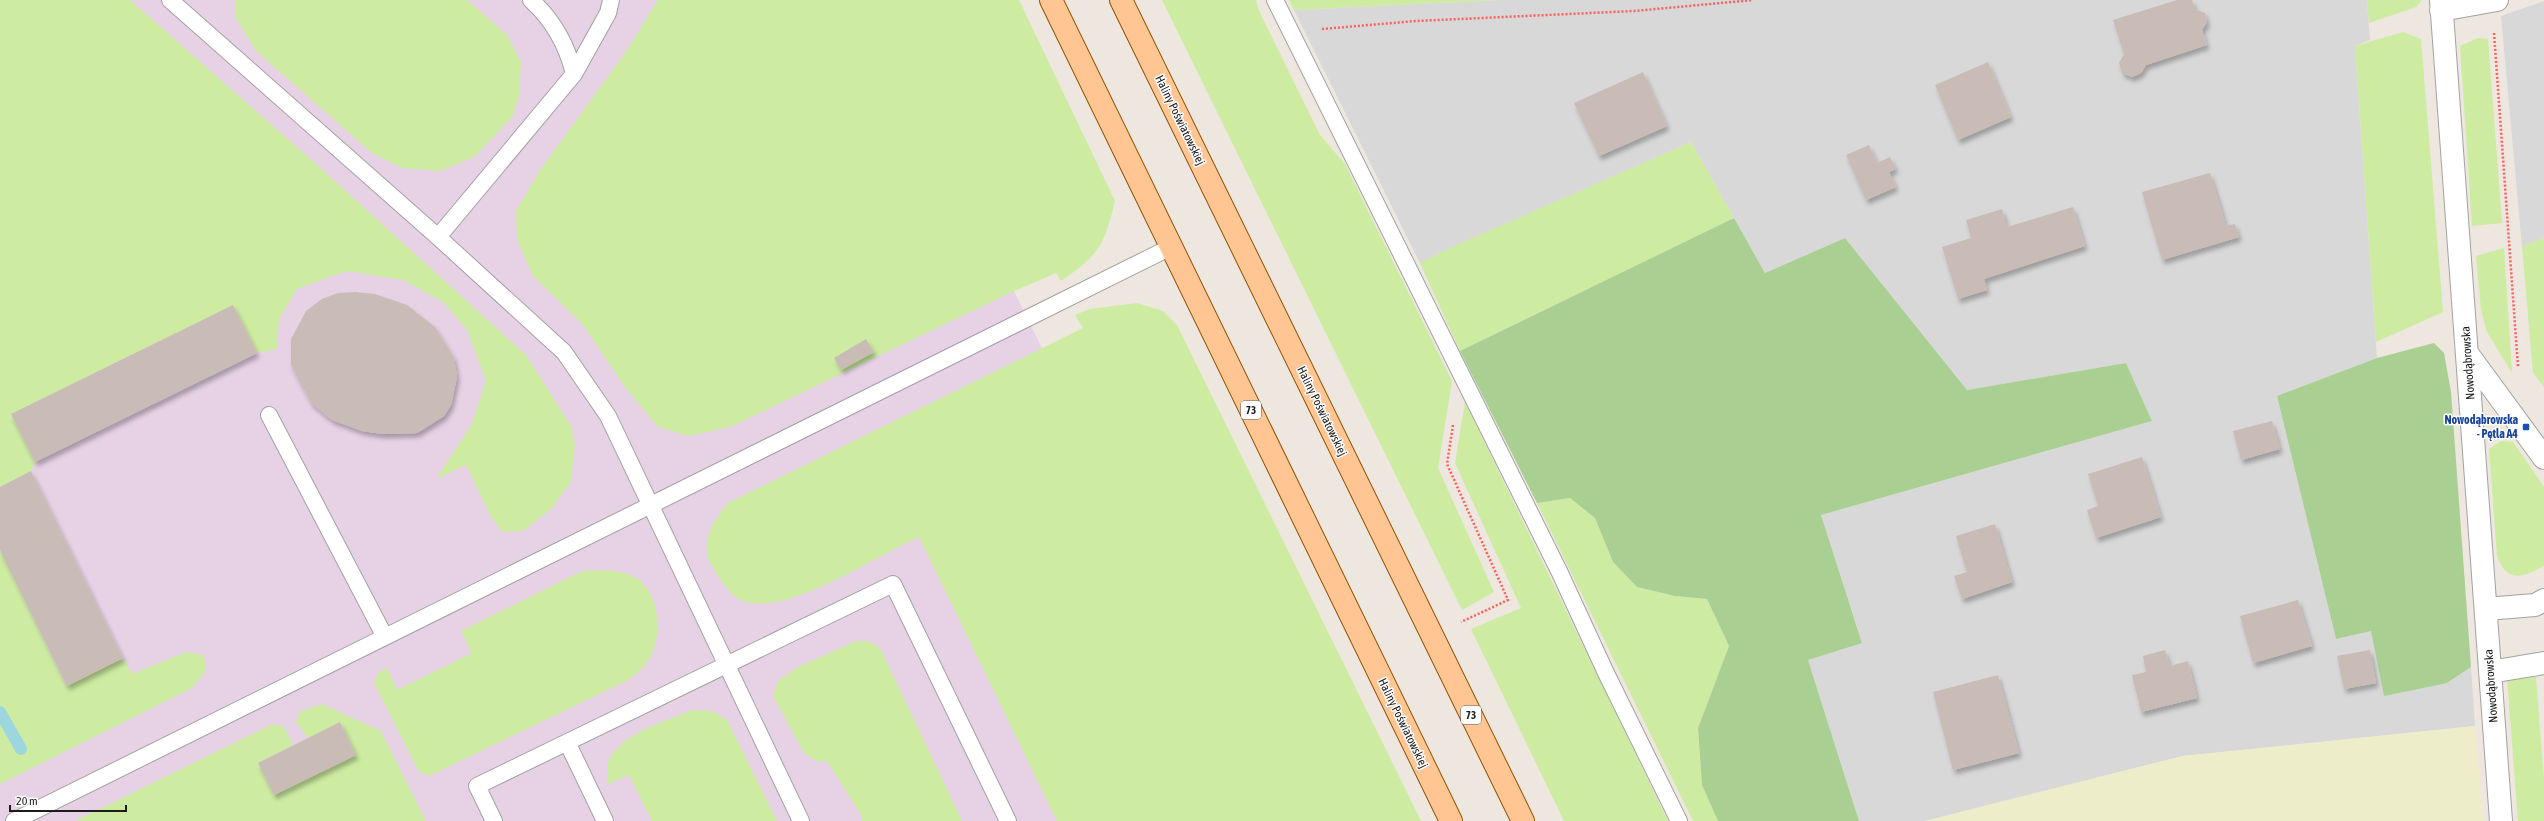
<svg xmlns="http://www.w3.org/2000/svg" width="2544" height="821" viewBox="0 0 2544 821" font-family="'Asap Condensed',sans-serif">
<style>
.residential{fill:#d9d8d8}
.industrial{fill:#e7d1e5}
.farmland{fill:#eeedc9}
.grass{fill:#cdeba1}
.forest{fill:#aacf92}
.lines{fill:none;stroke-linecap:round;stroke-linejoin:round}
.stream{stroke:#9dd6de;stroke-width:12}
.building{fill:#c9bcb6;filter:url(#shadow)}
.lane-casing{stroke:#a2a2a2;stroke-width:18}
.street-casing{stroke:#a2a2a2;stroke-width:24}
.primary-casing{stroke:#925200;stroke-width:24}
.path{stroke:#ff5f5f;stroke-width:2.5;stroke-dasharray:2 2;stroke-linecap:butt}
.lane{stroke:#fff;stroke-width:16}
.street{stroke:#fff;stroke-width:22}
.primary{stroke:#ffc593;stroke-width:22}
.transit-dot{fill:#1a4fb4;stroke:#fff;stroke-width:1.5}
.labels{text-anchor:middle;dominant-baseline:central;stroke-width:3;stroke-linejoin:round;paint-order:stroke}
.shield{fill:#fff;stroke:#5f5f5f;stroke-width:1}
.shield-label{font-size:11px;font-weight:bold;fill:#1b1b1b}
.street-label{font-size:12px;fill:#1b1b1b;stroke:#fff}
.transit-label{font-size:12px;font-weight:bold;fill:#164399;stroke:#fff;text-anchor:end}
</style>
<defs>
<filter id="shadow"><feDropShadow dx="2.5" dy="4.5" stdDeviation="2" flood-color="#0004"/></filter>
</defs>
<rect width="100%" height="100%" fill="#ede7df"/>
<path class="residential" d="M1500,0H2367L2370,40L2355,46L2377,358L2277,396L2336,639L2371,631L2447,683L2471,667L2475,726L2183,756L1925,821H1859L1808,660L1862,642L1821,515L2152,421L2126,363L1967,390L1845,238L1765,273L1691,142L1420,263L1294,10Z
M2544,1V238L2522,247L2501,16Z"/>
<path class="industrial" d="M0,0H935L976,215L1042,348L1324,821H0Z"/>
<path class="farmland" d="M2475,726L2483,821H1925L2183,756Z"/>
<path class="grass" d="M0,0H130L317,165L526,355L571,426L575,445L571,482L551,509L523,531L502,532L490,515L466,465L436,479L472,424L486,381L467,330L443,302L403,280L346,271L297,289L279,319L277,349L257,353L233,305L11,414L35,462L31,471L0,487Z
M235,0H467L507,35L521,62L519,95L513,116L474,157L440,171L402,168L372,153L255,50L236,18Z
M658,0H1019L1115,201C1104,246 1099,255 1061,281L1056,273L1014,291L730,427L688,436L658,427L625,387L583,325L533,276L517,240L516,211L540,170L625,53Z
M1162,0H1256L1259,11L1320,135L1345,164L1452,381L1438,468L1494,592L1462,610Z
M1289,0H1500L1294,10Z
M2367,0H2422L2416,7L2369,23Z
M2403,32L2421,39L2443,312L2376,342L2355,46Z
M2478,38L2488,39L2502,223L2472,226L2460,46Z
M1691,142L1734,218L1460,351L1420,263L1450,248Z
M2544,238V387L2533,373L2522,247Z
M2504,248L2512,373L2487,332L2481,310L2476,256Z
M1137,303L1163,311L1177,325L1421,821H1057L919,537C875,556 791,614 746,602C731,598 720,580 713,568C698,543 712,523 728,503L1083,328L1075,315L1090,309Z
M1465,402L1668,821H1564L1471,629L1521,608L1455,463Z
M2501,441L2513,442L2544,487V566C2522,578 2507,583 2497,556L2489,449Z
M1570,498L1595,518L1613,562L1637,587L1675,596L1707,599L1729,646L1698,728L1702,785L1718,821H1693L1537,503Z
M0,550L66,686L123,658L132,674L186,652L204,655L206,671L192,688L0,784Z
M606,570C613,571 622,572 630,575C661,588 664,636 648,661C644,668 634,675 628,680L429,776L419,772L374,683L379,672L387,668L397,690L472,653L461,631L582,571Z
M856,641L871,642L881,650L962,821H861L863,818L827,761L818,762L804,753L773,696L778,681L798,667Z
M2536,677L2544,781V821H2518L2507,678Z
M322,704L381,731L426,821H75L273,724L284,727L293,745L258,763L274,795L356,755L340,722L308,738L296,722L299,712Z
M692,710L712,711L727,720L777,821H652L629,775L608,784C608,777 606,768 608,762C620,733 665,722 692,710Z"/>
<path class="forest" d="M1734,218L1765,273L1845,238L1967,390L2126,363L2152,421L1821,515L1862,643L1808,660L1859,821H1718L1702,785L1698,728L1729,646L1707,599L1675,596L1637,587L1613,562L1595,518L1570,498L1537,503L1460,351Z
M2434,343L2444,353L2451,392L2471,667L2447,683L2384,696L2371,631L2336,639L2277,396L2377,358Z"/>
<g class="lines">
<path class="stream" d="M0,712L21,749"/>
</g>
<path class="building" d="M2177,0H2192L2195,9L2205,13L2207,22L2202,30L2207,45L2146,65L2141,73L2132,77L2122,73L2119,63L2124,54L2113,20Z
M1988,62L2011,117L1958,140L1935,85Z
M1643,72L1667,126L1599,156L1574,103Z
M1869,145L1877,163L1890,157L1896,169L1889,172L1896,187L1866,200L1846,155Z
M2210,173L2226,226L2235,224L2239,237L2162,260L2142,192Z
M2073,207L2085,246L1984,279L1987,290L1958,299L1942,247L1971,238L1966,220L2002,209L2007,227Z
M355,292L375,294L407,305L435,327L454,358L457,377L451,405L444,416L417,433L383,434L362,431L332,420L311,403L291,365V339L306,311L322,299L338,293Z
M233,305L257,353L35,462L11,414Z
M866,339L874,352L841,370L834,358Z
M2272,421L2280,449L2241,460L2233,431Z
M2142,457L2161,517L2096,538L2087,510L2098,506L2088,474Z
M31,471L123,658L67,686L0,550V487Z
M1995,524L2012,582L1962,599L1954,576L1967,572L1956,536Z
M2298,600L2312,646L2253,663L2240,616Z
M2165,650L2170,666L2188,661L2197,698L2141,712L2132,675L2146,672L2143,656Z
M2370,650L2376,683L2344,689L2337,656Z
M1998,675L2019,753L1953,770L1933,692Z
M340,722L356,755L274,795L258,763Z"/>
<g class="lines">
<g class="lane-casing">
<path id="lane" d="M170,0L438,237L564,352L608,416L801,821
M531,0C553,20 567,45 574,74
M1275,0L1560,573L1606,673L1679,821
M438,237L574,74L608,13L611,0
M269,415L385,637
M567,742L605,821
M14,821L1171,247
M494,821L477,786L893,584L1008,821"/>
</g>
<g class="street-casing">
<path id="street" d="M2441,0L2501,821
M2441,10L2497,0
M2467,353L2544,458
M2486,609L2535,605L2544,600
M2490,672L2544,663"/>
</g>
<g class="primary-casing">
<path id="primary" d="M1051,0L1451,821
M1121,0L1523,821"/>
</g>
<path class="path" d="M1322,29L1416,21L1634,11L1753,0
M2494,33L2518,367
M1453,425L1447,464L1508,600L1461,622"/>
<use href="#lane" class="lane"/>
<use href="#street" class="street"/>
<use href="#primary" class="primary"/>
</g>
<rect class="transit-dot" x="2522" y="423" width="8" height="8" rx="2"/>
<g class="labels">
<g class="shield">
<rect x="1241" y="401" width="20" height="18" rx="3"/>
<rect x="1461" y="706" width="20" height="18" rx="3"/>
</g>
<g class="shield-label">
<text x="1251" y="410">73</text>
<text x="1471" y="715">73</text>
</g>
<g class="street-label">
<text transform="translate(1180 120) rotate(64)">Haliny Poświatowskiej</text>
<text transform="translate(2468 363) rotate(-94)">Nowodąbrowska</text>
<text transform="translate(1322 411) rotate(64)">Haliny Poświatowskiej</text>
<text transform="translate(2491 686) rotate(-94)">Nowodąbrowska</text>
<text transform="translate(1403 723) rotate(64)">Haliny Poświatowskiej</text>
</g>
<g class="transit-label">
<text x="2518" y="420">Nowodąbrowska<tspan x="2518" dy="14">- Pętla A4</tspan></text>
</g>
</g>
<path d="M10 805v6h116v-6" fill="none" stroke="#1b1b1b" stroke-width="2"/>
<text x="16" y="805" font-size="12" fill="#1b1b1b" stroke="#ffffff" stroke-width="3" paint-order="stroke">20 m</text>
</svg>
